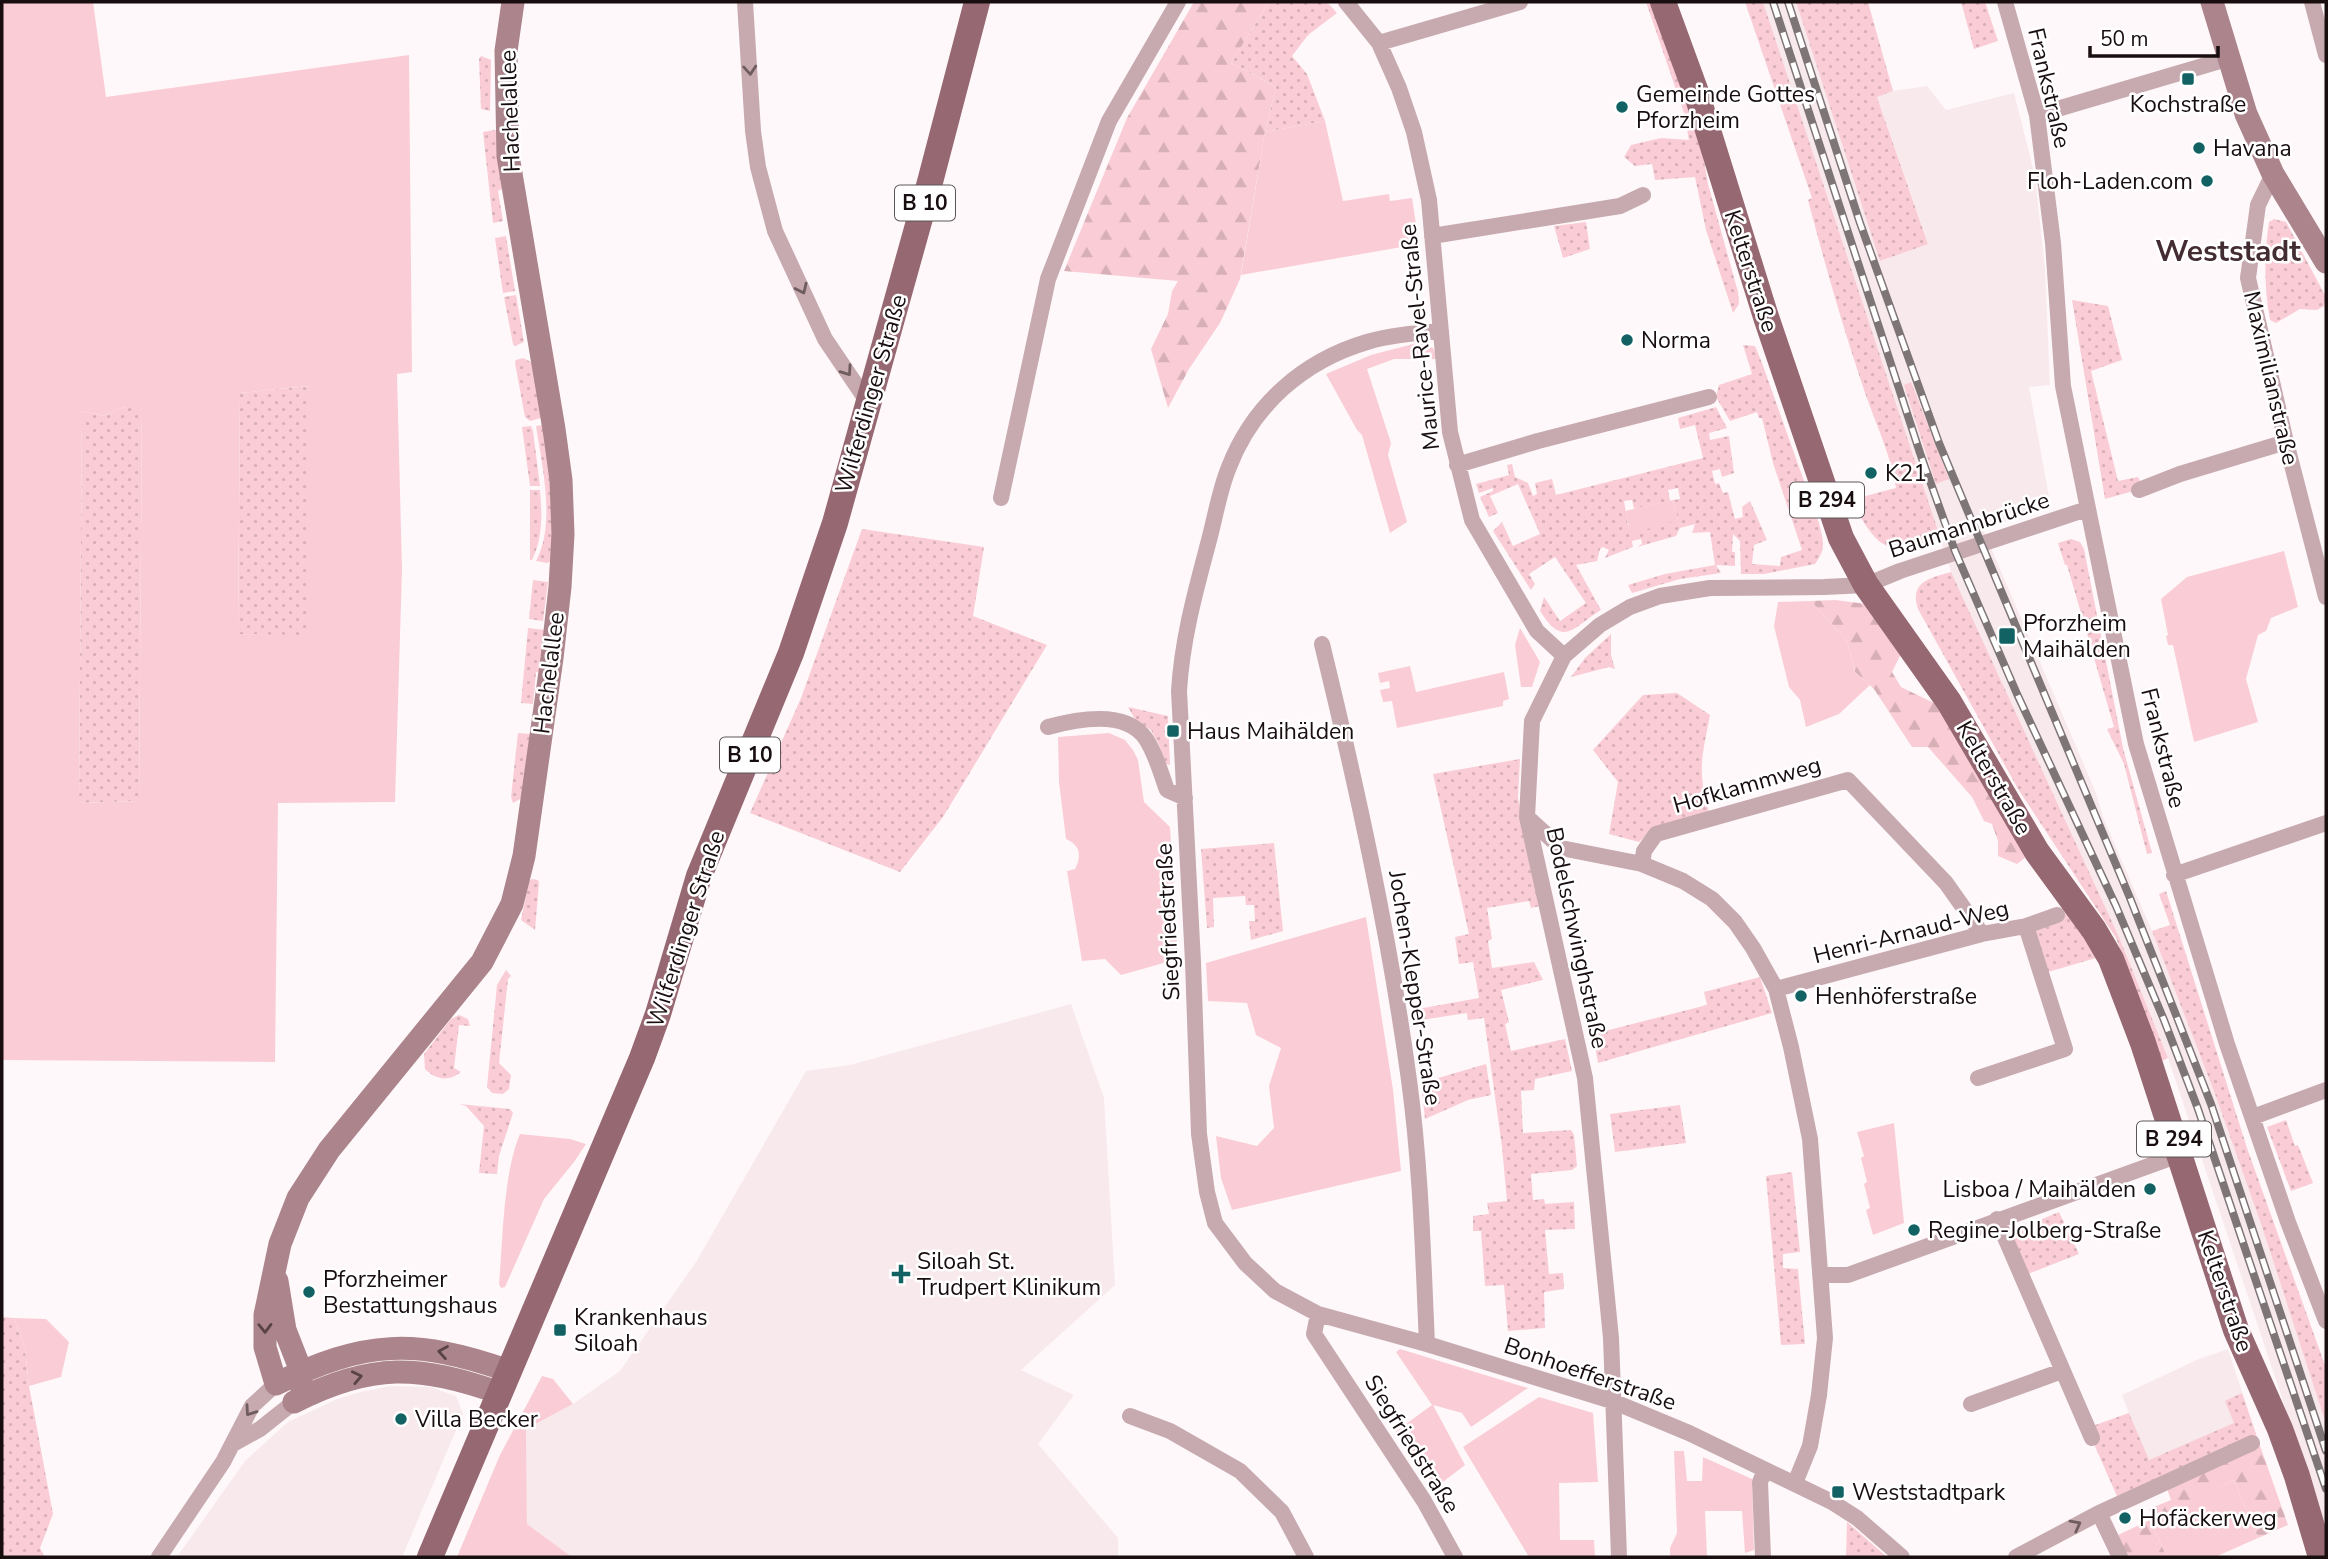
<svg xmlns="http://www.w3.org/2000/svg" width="2328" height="1559" viewBox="0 0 2328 1559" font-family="'Nunito Sans',sans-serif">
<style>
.built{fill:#f8e9ec}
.grass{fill:url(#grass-dots);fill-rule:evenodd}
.forest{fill:url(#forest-firs)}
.green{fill:#facdd6;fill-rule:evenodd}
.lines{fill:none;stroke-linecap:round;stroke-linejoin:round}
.street{stroke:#c6aab0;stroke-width:16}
.secondary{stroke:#ab848c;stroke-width:23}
.primary{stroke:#966872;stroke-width:26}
.rail-casing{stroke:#7e7577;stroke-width:8}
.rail{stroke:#fff;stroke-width:5;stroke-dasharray:16;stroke-linecap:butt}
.oneway{stroke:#6f5c60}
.oneway2{stroke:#5a4348}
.poi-dot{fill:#126263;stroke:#fff;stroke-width:2.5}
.labels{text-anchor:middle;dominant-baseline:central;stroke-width:5;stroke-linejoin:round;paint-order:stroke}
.shield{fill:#fff;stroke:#5d5658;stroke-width:2}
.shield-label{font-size:21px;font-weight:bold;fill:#180e10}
.street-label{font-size:23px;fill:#180e10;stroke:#fff}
.poi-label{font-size:23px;fill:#180e10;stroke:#fff;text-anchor:start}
.district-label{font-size:30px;font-weight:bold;fill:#442d32;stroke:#fff}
</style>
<defs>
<pattern id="grass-dots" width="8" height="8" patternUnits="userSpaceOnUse" patternTransform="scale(1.75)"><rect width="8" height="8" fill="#facdd6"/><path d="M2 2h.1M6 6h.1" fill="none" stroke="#d6afb7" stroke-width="1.8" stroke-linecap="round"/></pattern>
<pattern id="forest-firs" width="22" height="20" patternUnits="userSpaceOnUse" patternTransform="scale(1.75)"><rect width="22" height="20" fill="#facdd6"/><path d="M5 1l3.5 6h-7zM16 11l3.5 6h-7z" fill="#d6afb7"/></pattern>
</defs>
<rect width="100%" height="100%" fill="#fff8fa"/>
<path class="built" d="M1763,2H1796L1881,261L1928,243L1877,96L1893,91L1927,86L1946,110L2014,93L2035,176L2045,269L2050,385L2029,387L2049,497L2039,510L1983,529L2096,793L2103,817L2152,931L2215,1094L2262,1227L2326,1424V1529L2168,1058L2119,937L1951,572Z
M1071,1004L1104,1098L1115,1285L1021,1370L1074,1395L1038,1444L1118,1538V1557H572L527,1524L526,1429L573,1404L620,1371L696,1262L806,1071L850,1065Z
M2228,1349L2258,1440L2120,1503L2087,1428L2129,1413L2122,1395L2199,1359Z
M391,1386L430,1387L456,1396L463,1414L402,1557H177L245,1461L288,1422L337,1399L364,1391Z"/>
<path class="grass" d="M1269,2H1327L1337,13L1308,35L1292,56L1307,74L1325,121L1265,132L1276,87L1231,63Z
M1646,2H1654L1702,149L1708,184L1738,292L1739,304L1733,313L1706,230L1695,177L1655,180L1652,164L1635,166L1624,157L1631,145L1661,138L1689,140L1684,113Z
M1745,2H1763L1941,540C1882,557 1880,549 1850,500L1896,488C1890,450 1872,416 1861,381C1841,321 1824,261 1808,200L1812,198Z
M1796,2H1868L1893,91L1877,97L1928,244L1880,261Z
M1961,2H1985L1998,41L1974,49Z
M481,56L491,60L490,111L481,109L479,59Z
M495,130L497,132L504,188L498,191L503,221L493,223L483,132Z
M2274,219L2286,222L2326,297L2324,306L2317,310L2300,309L2276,323L2270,320C2264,289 2264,253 2269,222Z
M1586,222L1590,249L1563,258L1554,226Z
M506,236L515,291L503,293L495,238Z
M516,295L524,342L515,346L513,344L504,297Z
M2072,300L2108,306L2122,360L2091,371L2118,481L2138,477L2144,488L2105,499Z
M1743,345L1755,346L1762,363L1819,523C1823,541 1827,547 1815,564L1764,574H1741L1740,541L1733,534L1732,552H1735V566L1716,565L1721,573L1680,579L1632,593L1628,585L1665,574L1715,565L1710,532L1692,533L1695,524L1680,528L1676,536L1637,547L1642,544L1641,539L1632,541L1633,547L1605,558L1609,550L1603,547L1600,549L1597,561L1576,565L1601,610C1573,627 1564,649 1540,611L1544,597L1560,621L1586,603L1555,557L1529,574L1535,584L1531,590L1493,531L1502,522L1513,546L1540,534L1518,484L1490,496L1498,513L1489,517L1480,497L1493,491V488L1479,493L1476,484L1509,475L1507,465L1512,464L1515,477L1528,483L1533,496L1537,494L1535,483L1552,479L1556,495L1703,458L1695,425L1680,429L1678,418L1716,407L1727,428L1709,433L1710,440L1729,436L1734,473L1722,477L1720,469L1712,471L1715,484L1719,483L1723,493L1728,492L1735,519L1743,517L1742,507L1750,501L1767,540L1754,545L1752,564L1780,566L1781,557L1802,550L1773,463L1762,418H1759L1757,412L1730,421L1716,397L1719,385L1752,374ZM1678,488L1680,499L1673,500L1678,520L1628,525L1624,501L1632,500L1634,509L1670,501L1668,490Z
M523,358L531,362L534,367L541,418L530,421L525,417L515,363L516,360Z
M1911,382L1949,479L1936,484L1904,385Z
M310,386L309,636L238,634L240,393Z
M142,404L139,801L79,803L82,411L104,416L122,408Z
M542,425L551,464L553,560L547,563L536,561C556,524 542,466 536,426Z
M531,426L533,431L540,486H530L522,427Z
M530,490H540C542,514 543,538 532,560H530Z
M862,529L984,547L973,616L1047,645L943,817L900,872L750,813L801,698Z
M2071,539L2080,542L2084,549L2123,748L2152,853L2147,854L2124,764L2107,729L2114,727L2067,565H2065L2058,543Z
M1951,572L2119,937L2168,1058L2162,1061L2116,938L2018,789L1918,609C1909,582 1930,578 1951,572Z
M533,580L548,582L543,621L529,619Z
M528,628L545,630L542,673L536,672L533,704L521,703Z
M1611,634V655L1615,669L1609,667L1571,677L1585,658Z
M1677,693L1710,715C1702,757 1697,770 1709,812L1656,827L1639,842L1609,834L1618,782L1593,750L1643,695Z
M1128,707L1168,716L1170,765L1163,763L1159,745L1151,730L1136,721Z
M518,733L530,734L522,798L513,803L511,797Z
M1520,759L1518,798L1540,906L1531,908L1529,901L1487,908L1492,939L1488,941L1492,968L1534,962L1543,980L1501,990L1509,1022L1505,1024L1511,1051L1565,1039L1572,1071L1535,1079L1534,1090L1521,1091L1523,1133L1571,1130L1574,1135L1577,1166L1572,1170L1531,1174L1533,1200L1544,1199L1545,1204L1574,1202L1575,1229L1545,1230L1549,1274L1563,1273L1564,1289L1544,1292L1545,1328L1508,1331L1504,1285L1485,1286L1481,1231H1473V1216L1489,1214L1487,1203L1507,1201L1502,1147L1484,1018L1468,1020L1467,1013L1414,1021L1412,1010L1479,998L1473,962L1459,964L1455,937L1469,934L1433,774Z
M1274,843L1283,931L1251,940L1249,921H1255L1254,905H1246L1245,896L1213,898L1214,927L1207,928L1201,849Z
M532,879L538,880L539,883L535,930L521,920L529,881Z
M2166,891L2247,1148L2326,1368V1424L2262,1227L2215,1094L2152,931L2170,925L2159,894Z
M2073,910L2096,958L2041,974L2026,926Z
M506,970L511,976L508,979L499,1063L511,1075L509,1089L503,1094L492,1093L487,1087L497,985Z
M1760,977L1772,1013L1598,1063L1593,1034L1707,1005L1704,992Z
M459,1015L468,1019L470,1026L459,1025L454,1068L461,1072C449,1082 436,1080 425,1069L424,1054L451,1019Z
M1486,1064L1491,1095L1468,1100L1425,1119L1421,1083Z
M459,1104L510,1109L513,1113L499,1156L497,1174L479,1173L484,1126L466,1106Z
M1680,1105L1686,1143L1615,1152L1610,1114Z
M2286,1120L2295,1146L2298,1145L2313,1183L2291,1191L2267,1127Z
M1792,1172L1800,1252L1783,1254V1268L1798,1269L1805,1344L1781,1345L1766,1176Z
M2059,1212L2079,1254L2028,1274L2011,1232Z
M2,1317L14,1318L25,1348L29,1386L53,1514L40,1548L45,1557H2Z
M2242,1393L2258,1440L2120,1503L2087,1428L2129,1413L2149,1460L2234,1423L2225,1401Z
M1847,1522L1887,1557H1846Z"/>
<path class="forest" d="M1194,2H1269L1231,63L1276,87L1265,132L1240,279L1220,323L1189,369L1168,408L1151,349L1168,314L1172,291L1178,281L1064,271L1127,118Z
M1835,600L1866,604L1902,652L1892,672L1901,687L1940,706L2030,854L2017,864L1998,856V841L1992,824L1984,821L1972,797L1928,747H1912L1874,689L1855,672L1847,641L1811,601Z
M2258,1440L2288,1525L2258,1538L2234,1480L2155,1521L2149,1509L2171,1500L2165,1483Z
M2150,1520L2167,1557H2128L2118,1535Z"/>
<path class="green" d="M2,2H93L106,97L409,55L412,372L397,374L402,569L395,802L278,803L275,1062L2,1060ZM309,386V635L238,634L240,393ZM142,405L139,801L79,803L82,411L104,416L122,408Z
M1325,121L1343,201L1389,194L1390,201L1412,198L1419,244L1241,275L1265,132Z
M1421,342L1433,348L1438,359H1394L1367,369L1391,443L1388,455L1407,522L1390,533L1362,435L1357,430L1326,374L1371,355Z
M1673,500L1678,520L1631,534L1625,511Z
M2284,551L2298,607L2271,618L2266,631L2258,635L2246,679L2258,722L2194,742L2173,645H2168L2166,636L2168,635L2161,599L2187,577Z
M1811,601L1847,641L1855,672L1870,685L1839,714L1806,727L1800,700L1789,687L1774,626L1778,602Z
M1520,628L1540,662L1532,687H1521L1515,645Z
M1410,666L1416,692L1504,672L1509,699L1503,701V706L1397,728L1392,701L1383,702L1380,690L1390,688L1389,681L1380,683L1378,673Z
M1109,733L1125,740L1133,750L1138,760L1144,802L1170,827L1178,959L1121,975L1105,959L1082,961L1067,871L1075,869C1082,855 1080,845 1066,839L1059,782L1058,737Z
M1366,917L1393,1090L1401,1171L1232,1210L1221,1178L1216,1136L1257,1146L1274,1128L1269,1086L1281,1048L1256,1035L1247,1003L1208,1001L1206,963Z
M1894,1123L1904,1223L1873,1235L1866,1210L1870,1208L1864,1184L1867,1182L1861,1158L1864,1156L1857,1132Z
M520,1134L570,1139L586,1144L574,1162L544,1199L505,1287L501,1288L499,1284C503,1239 503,1174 520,1134Z
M14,1318L46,1319L69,1342L61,1377L29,1386L25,1348Z
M1400,1349L1528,1388L1471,1427L1462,1413L1433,1405L1465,1465L1435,1488L1395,1432L1432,1405L1396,1352Z
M542,1376L553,1379L573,1404L526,1429L527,1524L572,1557H457L500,1455Z
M1539,1397L1593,1413L1598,1482L1559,1483L1560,1540H1594L1595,1557H1529L1463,1447Z
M1674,1451H1684L1687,1481H1702L1703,1457L1752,1479L1754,1550L1745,1553L1742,1511H1705L1707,1557H1670V1548L1677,1533Z
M2234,1480L2258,1538L2215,1557H2167L2150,1520L2153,1517L2155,1520Z"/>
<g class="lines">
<path class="street" d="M745,2L753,131L758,167L775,231L825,339L869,404
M1346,2L1379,43L1399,88L1414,132L1429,200L1450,432L1472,520L1537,631L1564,656
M2005,2L2037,115L2053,243L2063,386L2136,744L2227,1044L2288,1222L2326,1321
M2312,2L2326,55
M1379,43L1520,2
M2037,115L2230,58
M2273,174L2258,205L2248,278L2286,442L2326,597
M1432,236L1620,206L1643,195
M1441,331C1417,333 1390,335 1367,342C1303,361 1253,405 1229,467C1219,491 1215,519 1208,544C1195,593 1182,640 1179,691L1193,962L1199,1134L1207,1192L1215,1223L1245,1263L1275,1291L1318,1314L1427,1344L1612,1401L1689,1433L1832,1502L1857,1518L1902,1557
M1457,465L1538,441L1709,397
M2139,490L2180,474L2286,442
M1001,498L1048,279L1109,121L1178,2
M1322,644C1357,788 1389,933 1409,1080C1421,1168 1423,1256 1427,1344
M1048,727C1077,719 1126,709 1146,739C1156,754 1161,774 1167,790L1185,798
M1527,817L1561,848L1642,864L1683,881L1712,899L1735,922L1753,948L1776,989L1791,1047L1810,1139L1825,1338L1819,1395L1810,1446L1795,1483
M1642,864L1644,851L1656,834L1848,780L1946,883L1982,934
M2174,875L2326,823
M1776,989L1982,934L2026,926L2057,915
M1978,1078L2065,1049L2026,926
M2253,1117L2326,1090
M1997,1219L2092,1438
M1822,1275H1848L2179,1155
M1318,1314L1314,1334L1424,1501L1455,1557
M1971,1404L2062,1371
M1130,1416L1170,1431L1240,1471L1282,1512L1306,1557
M233,1444L260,1429L294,1402
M2099,1513L2120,1557
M159,1557L223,1462L252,1406L276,1384
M1619,1557L1611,1338L1585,1078L1527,817L1532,721L1564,656L1600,625L1630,607L1660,596L1710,588L1824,587L1866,585L1900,571L2087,509
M1763,1557L1760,1482L1765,1470
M2016,1557L2099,1513L2252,1443"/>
<path class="secondary" d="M2212,2L2246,114L2273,174L2326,262
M277,1281L285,1330L301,1371V1386
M276,1384L265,1347V1315L280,1244L298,1198L329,1150L482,962L512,904L524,856L552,658L560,587L563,534L561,480L554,429L508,156L506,51L513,2
M276,1384C365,1340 415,1338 509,1371
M294,1402C372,1362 419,1365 500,1393"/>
<path class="primary" d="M1663,2L1697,95L1766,317L1841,538L1866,585L1949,702L2037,852L2094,930L2111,959L2143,1043L2236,1330L2280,1429L2297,1476L2321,1557
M430,1557L642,1058L658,1014L699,876L791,653L835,523L930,182L977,2"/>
<g class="rail-casing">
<path id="rail" d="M1773,2L1920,453L1955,551L2017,694L2116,906L2164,1020L2198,1109L2326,1489
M1788,2L1860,223L1939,443L2130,898L2211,1104L2326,1451"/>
</g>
<use href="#rail" class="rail"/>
</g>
<defs><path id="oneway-chevron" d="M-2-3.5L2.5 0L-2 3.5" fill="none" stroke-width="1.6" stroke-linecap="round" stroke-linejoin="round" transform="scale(1.75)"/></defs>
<g class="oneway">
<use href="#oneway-chevron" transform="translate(750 70) rotate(86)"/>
<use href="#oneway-chevron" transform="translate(802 289) rotate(65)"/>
<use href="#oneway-chevron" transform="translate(847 371) rotate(55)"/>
<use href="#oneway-chevron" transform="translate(250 1411) rotate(125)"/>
<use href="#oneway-chevron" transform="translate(2076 1525) rotate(-28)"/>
</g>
<g class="oneway2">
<use href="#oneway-chevron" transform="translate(265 1328) rotate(89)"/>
<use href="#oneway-chevron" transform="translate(443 1352) rotate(-170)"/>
<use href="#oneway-chevron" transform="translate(357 1377) rotate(-12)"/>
</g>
<g class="poi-dot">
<rect x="2181" y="72" width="14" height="14" rx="3.5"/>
<circle cx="1622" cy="107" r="7"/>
<circle cx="2199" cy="148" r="7"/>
<circle cx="2207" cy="181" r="7"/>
<circle cx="1627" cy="340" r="7"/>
<circle cx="1871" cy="473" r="7"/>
<rect x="1998" y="627" width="18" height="18" rx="3.5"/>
<rect x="1166" y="724" width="14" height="14" rx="3.5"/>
<circle cx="1801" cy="996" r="7"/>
<circle cx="2150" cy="1189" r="7"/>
<circle cx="1914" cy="1230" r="7"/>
<path d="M897.5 1263.5h7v7h7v7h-7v7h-7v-7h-7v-7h7z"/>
<circle cx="309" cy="1292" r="7"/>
<rect x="553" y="1323" width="14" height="14" rx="3.5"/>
<circle cx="401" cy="1419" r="7"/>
<rect x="1831" y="1485" width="14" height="14" rx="3.5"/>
<circle cx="2125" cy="1518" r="7"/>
</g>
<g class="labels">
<g class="shield">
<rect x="895" y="185.5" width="60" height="35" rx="5"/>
<rect x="1790" y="482.5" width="74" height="35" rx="5"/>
<rect x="720" y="737.5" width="60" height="35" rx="5"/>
<rect x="2137" y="1121.5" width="74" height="35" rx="5"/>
</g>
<g class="shield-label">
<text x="925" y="203">B 10</text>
<text x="1827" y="500">B 294</text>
<text x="750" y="755">B 10</text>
<text x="2174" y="1139">B 294</text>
</g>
<g class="street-label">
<text transform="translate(2049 88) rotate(77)">Frankstraße</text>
<text transform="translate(510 111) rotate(-92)">Hachelallee</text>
<text transform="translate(1751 271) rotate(72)">Kelterstraße</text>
<text transform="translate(1420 337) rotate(-96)">Maurice-Ravel-Straße</text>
<text transform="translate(2271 378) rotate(77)">Maximilianstraße</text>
<text transform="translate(871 394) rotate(-74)">Wilferdinger Straße</text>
<text transform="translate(1969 525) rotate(-18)">Baumannbrücke</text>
<text transform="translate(549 673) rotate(-83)">Hachelallee</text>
<text transform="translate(2163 748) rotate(76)">Frankstraße</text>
<text transform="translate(1994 778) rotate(60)">Kelterstraße</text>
<text transform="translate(1747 785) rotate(-16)">Hofklammweg</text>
<text transform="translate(1168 922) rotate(-93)">Siegfriedstraße</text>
<text transform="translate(686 929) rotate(-72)">Wilferdinger Straße</text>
<text transform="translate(1911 932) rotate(-14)">Henri-Arnaud-Weg</text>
<text transform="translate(1577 938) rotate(78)">Bodelschwinghstraße</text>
<text transform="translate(1415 988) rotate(81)">Jochen-Klepper-Straße</text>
<text transform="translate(2225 1291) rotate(71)">Kelterstraße</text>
<text transform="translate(1590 1374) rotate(19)">Bonhoefferstraße</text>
<text transform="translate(1412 1444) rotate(58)">Siegfriedstraße</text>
</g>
<g class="poi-label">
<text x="1636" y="94">Gemeinde Gottes<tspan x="1636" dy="26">Pforzheim</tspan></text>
<text x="2188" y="104" text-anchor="middle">Kochstraße</text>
<text x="2213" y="148">Havana</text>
<text x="2193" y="181" text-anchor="end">Floh-Laden.com</text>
<text x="1641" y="340">Norma</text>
<text x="1885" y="473">K21</text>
<text x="2023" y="623">Pforzheim<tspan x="2023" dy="26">Maihälden</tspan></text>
<text x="1187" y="731">Haus Maihälden</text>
<text x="1815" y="996">Henhöferstraße</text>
<text x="2136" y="1189" text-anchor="end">Lisboa / Maihälden</text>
<text x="1928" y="1230">Regine-Jolberg-Straße</text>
<text x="917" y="1261">Siloah St.<tspan x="917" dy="26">Trudpert Klinikum</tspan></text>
<text x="323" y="1279">Pforzheimer<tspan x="323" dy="26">Bestattungshaus</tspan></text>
<text x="574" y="1317">Krankenhaus<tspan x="574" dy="26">Siloah</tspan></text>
<text x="415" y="1419">Villa Becker</text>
<text x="1852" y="1492">Weststadtpark</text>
<text x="2139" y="1518">Hofäckerweg</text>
</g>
<g class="district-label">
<text x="2228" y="251">Weststadt</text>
</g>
</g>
<rect width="2328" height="1559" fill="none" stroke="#180e10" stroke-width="7"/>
<path d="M2090 46v10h128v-10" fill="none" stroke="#180e10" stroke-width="3.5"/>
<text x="2100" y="46" font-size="21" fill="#180e10" stroke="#ffffff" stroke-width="5" paint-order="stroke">50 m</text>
</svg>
